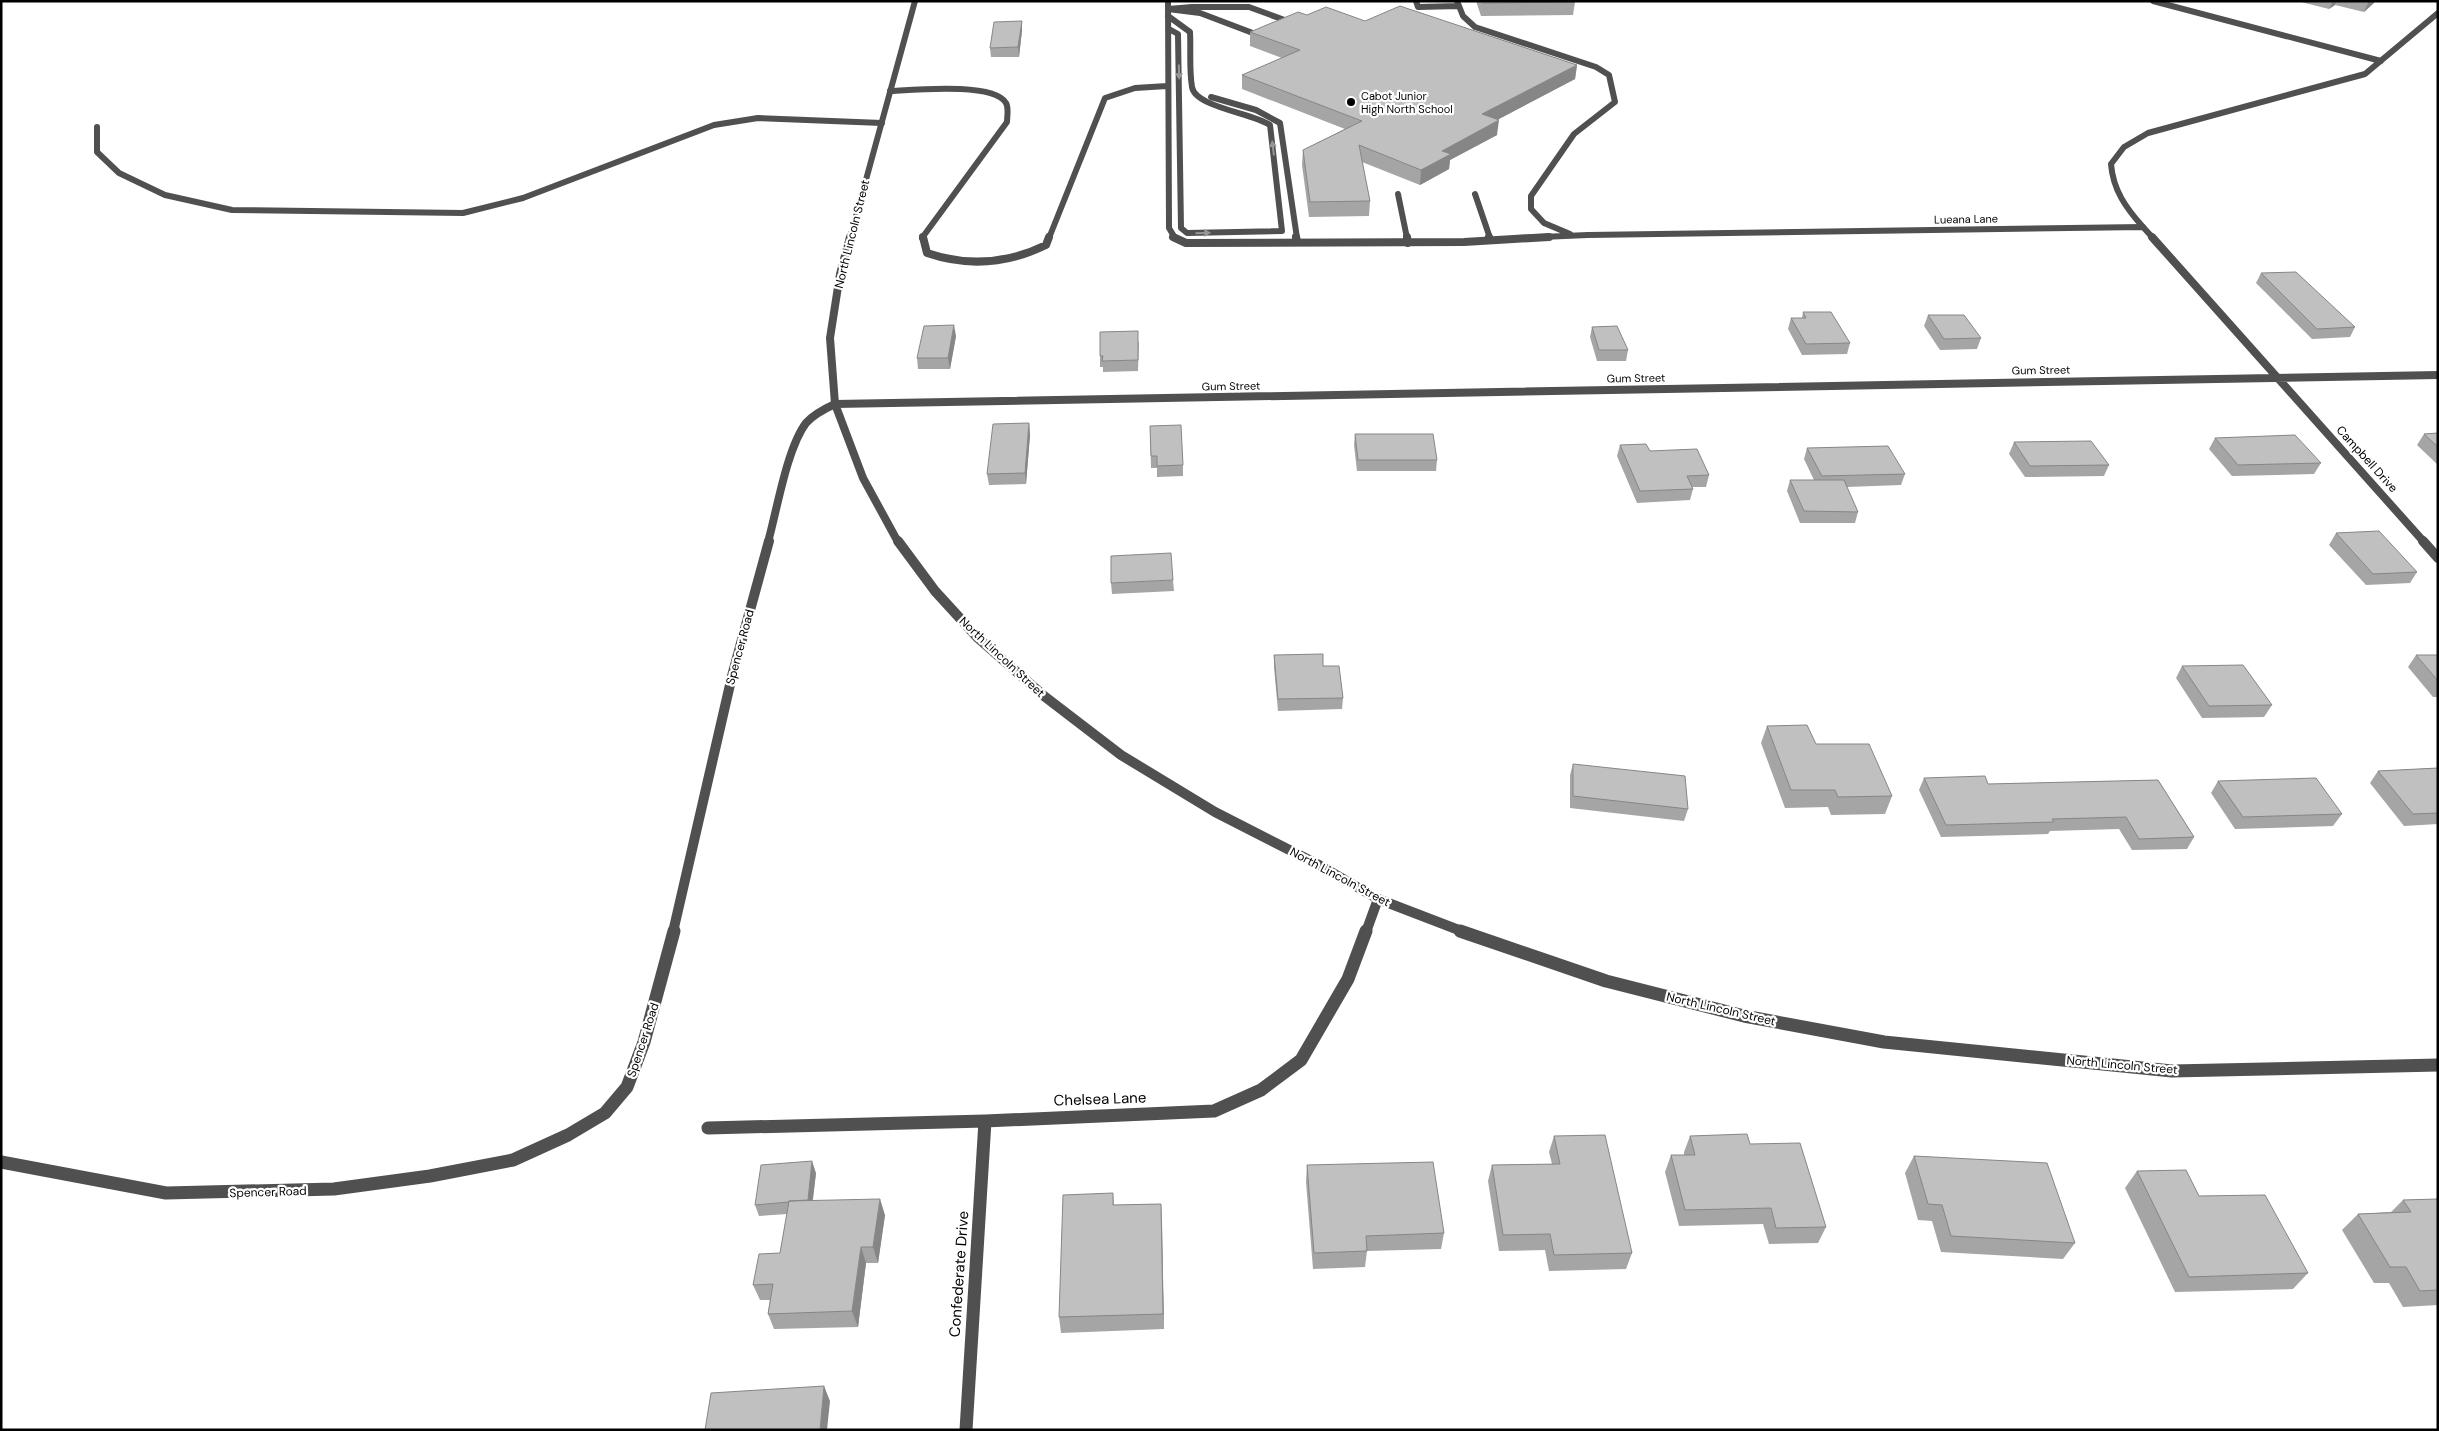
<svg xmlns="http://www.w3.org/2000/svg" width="2439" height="1431" viewBox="0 0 2439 1431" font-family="'DM Sans',sans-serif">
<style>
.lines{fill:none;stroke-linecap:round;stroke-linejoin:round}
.service-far1{stroke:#505050;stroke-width:6}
.service{stroke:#505050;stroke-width:8}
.minor-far3{stroke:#505050;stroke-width:6}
.minor-far2{stroke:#505050;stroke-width:8}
.minor-far1{stroke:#505050;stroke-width:10}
.minor{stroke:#505050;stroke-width:13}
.tertiary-far3{stroke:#505050;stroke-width:6}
.tertiary-far2{stroke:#505050;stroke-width:8}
.tertiary-far1{stroke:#505050;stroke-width:10}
.tertiary{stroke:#505050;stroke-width:13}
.wall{fill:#a5a5a5}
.shaded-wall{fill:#868686}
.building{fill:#c0c0c0;stroke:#868686}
.oneway{fill:#969696}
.poi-dot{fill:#000;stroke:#fff;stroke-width:2}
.labels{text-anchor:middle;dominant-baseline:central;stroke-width:4.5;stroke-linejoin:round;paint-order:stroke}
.far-poi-label{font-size:11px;fill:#000;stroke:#fff;text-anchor:start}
.far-street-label{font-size:11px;fill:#000;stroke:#fff}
.street-label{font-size:12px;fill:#000;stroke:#fff}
.near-street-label{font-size:15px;fill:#000;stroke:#fff}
</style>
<rect width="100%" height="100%" fill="#fff"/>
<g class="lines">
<path class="service-far1" d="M1168,1L1169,228L1175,238
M1416,1L1418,7L1459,6
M1457,1L1463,16L1475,27L1596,67L1609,75L1615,102L1574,134L1531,196V209L1544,223L1570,234
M2153,1L2381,61
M1192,7H1249L1290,22L1258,35L1200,13L1168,9Z
M1168,16L1190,32C1191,50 1189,69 1192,87C1195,107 1252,113 1270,125L1282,231L1187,233L1181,228L1178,34L1169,29
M890,91C912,90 994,82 1006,103C1009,108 1007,116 1007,122L922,238
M1211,97L1256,110L1280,123L1297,238
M97,127V152L119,173L165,195L232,210L463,213L523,198L714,125L758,118L882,123
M1398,194L1407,238
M1475,194L1490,238
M2143,227C2126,208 2113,190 2111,164L2124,147L2148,133L2365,74L2438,13
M1049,238L1105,98L1135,88L1167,86
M1518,238L1588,235"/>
<path class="service" d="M923,237L927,253C968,267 1007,264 1046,245L1049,237
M1173,237L1186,243L1464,242L1549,237
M1296,237L1297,241
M1407,237L1408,243
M1489,237L1490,239"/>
<path class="minor-far3" d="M1588,235L2143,227L2153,238"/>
<path class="minor-far2" d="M2152,237L2424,542
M768,542C777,510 787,448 806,423C814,414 824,409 835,404L2438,375"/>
<path class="minor-far1" d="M2423,541L2438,558
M673,932L732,676L769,541
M1366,932L1378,899"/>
<path class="minor" d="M708,1128L985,1121L1214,1111L1261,1090L1301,1060L1348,979L1366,931
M1,1162L166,1193L334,1189L430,1176L513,1160L568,1135L605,1113L627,1087L644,1042L674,931
M966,1430L985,1121"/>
<path class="tertiary-far3" d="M850,238L915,1"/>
<path class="tertiary-far2" d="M850,237L840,274L830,338L835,404L863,478L898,542"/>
<path class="tertiary-far1" d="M898,541L935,591L978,638L1044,696L1121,755L1215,812L1319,865L1378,899L1464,932"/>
<path class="tertiary" d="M1460,931L1606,981L1744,1016L1884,1042L2172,1071L2438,1065"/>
</g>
<path class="wall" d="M1476,1H1575V2L1573,15L1481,16Z
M2297,1H2376L2364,12L2335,5L2329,9Z
M1307,15L1365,21L1577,65L1575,79L1497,120V135L1450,160L1449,169L1420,185L1362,162L1370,201L1369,216L1309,217L1302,165L1303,150L1345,129L1242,89V75L1282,58L1250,46V32Z
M1022,21V30L1019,57H991L990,48Z
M2261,273L2355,327L2350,337L2312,339L2256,283Z
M1803,312L1850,343L1847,354L1802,355L1788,329L1791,318H1802Z
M1928,315L1981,338L1977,349L1940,350L1924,326Z
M1592,327L1628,350L1626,361H1597L1590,337Z
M956,336L950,369H918L917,358Z
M1139,342L1138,371L1103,372V367H1100V356Z
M1029,423L1030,435L1026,484L989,485L987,474Z
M1150,426L1183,465V476L1157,477V468H1151Z
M2438,433V465L2417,445L2424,434Z
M1355,434L1437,460L1436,471H1357L1354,445Z
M2215,438L2321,463L2314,474L2232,476L2209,449Z
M2014,442L2109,465L2104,476L2025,477L2009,454Z
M1620,445L1650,451L1709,475L1706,487H1692L1693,489L1690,500L1637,503L1617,456Z
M1807,448L1905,474L1901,485L1847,487L1858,512L1855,523H1800L1787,491L1790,480H1814L1804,459Z
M2336,533L2417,572L2410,583L2366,585L2329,545Z
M1173,580L1174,591L1112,594L1111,583Z
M1274,655L1323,666L1343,698L1342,709L1278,711L1274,667Z
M2416,655H2438V697H2433L2408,667Z
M2182,666L2272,705L2264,717L2202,718L2176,678Z
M1767,726L1816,744L1892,796L1885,814L1831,815L1828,807L1785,808L1761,743Z
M1573,764L1688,809L1684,821L1570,808V775Z
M2438,768V824L2404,826L2370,783L2378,771Z
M1924,778L1988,784L2158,780L2194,837L2187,849L2132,850L2119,829L2050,831L2048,834L1941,837L1919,790Z
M2218,781L2342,814L2333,826L2235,829L2211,793Z
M1554,1136L1632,1253L1626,1269L1549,1271L1545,1250L1499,1251L1488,1181L1492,1165L1552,1164L1549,1152Z
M1690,1136L1750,1144L1826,1227L1818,1243L1769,1244L1763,1224L1679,1226L1665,1172L1671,1155H1684V1152Z
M1914,1156L2075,1243L2063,1259L1941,1252L1932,1221L1918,1220L1905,1173Z
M1307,1165L1444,1233L1441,1249L1367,1251L1365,1267L1313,1269L1306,1182Z
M2137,1171L2308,1273L2293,1289L2175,1292L2125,1188Z
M816,1173L813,1200L885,1215L878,1263H866L858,1327L774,1329L768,1314L770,1300H760L753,1285L780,1253L787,1214L759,1216L755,1205Z
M1113,1193L1114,1205L1161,1204L1164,1329L1061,1333L1059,1317Z
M2438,1197V1305L2403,1307L2389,1283H2374L2342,1230L2358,1214L2391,1212L2403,1200L2436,1199Z"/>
<path class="shaded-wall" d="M2333,1H2336L2335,5L2329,9Z
M2369,1H2376L2364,12Z
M1022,21V30L1019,57L1018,47Z
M1577,65L1575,79L1480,129L1482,114Z
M1499,120L1497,135L1450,160L1449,169L1420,185L1421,170L1442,151Z
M954,325L956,336L950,369L948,358Z
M1029,423L1030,435L1026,484L1025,473Z
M812,1161L816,1173L811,1212L807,1201Z
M880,1199L885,1215L878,1263L873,1247Z
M1161,1204L1162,1220L1164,1329L1163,1314Z
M861,1247L866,1263L858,1327L852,1311Z
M824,1386L830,1401L827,1430H820Z"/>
<path class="building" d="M1482,1H1575V2L1483,3Z
M1400,6L1577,65L1482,114L1499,120L1442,151L1451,154L1421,170L1359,145L1370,201L1310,202L1303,150L1362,121L1242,75L1300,50L1250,32L1298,12L1307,15L1326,7L1365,21Z
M1022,21L1018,47L990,48L994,22Z
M2296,272L2355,327L2317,329L2261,273Z
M1803,312H1831L1850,343L1806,344L1791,318H1806Z
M1928,315H1964L1981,338L1944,339Z
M954,325L948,358H917L924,326Z
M1617,326L1628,350H1599L1592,327Z
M1138,331V360L1102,361L1103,356H1100V332Z
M1029,423L1025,473L987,474L993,424Z
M1181,425L1183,465L1157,466V456H1151L1150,426Z
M2438,433V447L2424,434Z
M1355,434H1433L1437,460H1358Z
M2295,435L2321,463L2238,465L2215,438Z
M2091,441L2109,465L2030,466L2014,442Z
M1646,444L1650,451L1697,449L1709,475L1687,476L1693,489L1640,491L1620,445Z
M1888,446L1905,474L1822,476L1807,448Z
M1790,480H1844L1858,512L1804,511Z
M2379,531L2417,572L2373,574L2336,533Z
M1171,553L1173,580L1111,583V556Z
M1323,654V666H1339L1343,698L1278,699L1274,655Z
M2416,655H2438V681Z
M2243,665L2272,705L2209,706L2182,666Z
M1807,725L1816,744H1869L1892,796L1838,797L1835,790H1791L1767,726Z
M1573,764L1685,776L1688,809L1573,796Z
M2438,768V813L2413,814L2378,771Z
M1985,776L1988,784L2158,780L2194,837L2139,839L2126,817L2052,819L2054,822L1946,825L1924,778Z
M2316,778L2342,814L2243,817L2218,781Z
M1747,1134L1750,1144L1800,1143L1826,1227L1776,1228L1771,1208L1685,1210L1671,1155H1695L1690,1136Z
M1605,1135L1632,1253L1554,1255L1550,1234L1503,1235L1492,1165L1560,1164L1554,1136Z
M1914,1156L2047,1163L2075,1243L1951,1236L1942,1205L1928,1204Z
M812,1161L808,1200L789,1201V1202L755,1205L761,1165Z
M1433,1162L1444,1233L1366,1236L1367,1251L1314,1253L1307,1165Z
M2186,1170L2199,1196L2265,1195L2308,1273L2189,1277L2137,1171Z
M1113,1193V1205L1161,1204L1163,1314L1059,1317L1063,1195Z
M880,1199L873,1247H861L852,1311L768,1314L773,1284L753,1285L759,1254L780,1253L789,1201Z
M2438,1199V1290L2420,1291L2406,1267H2390L2358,1214L2411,1212L2403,1200Z
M824,1386L820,1430H705L711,1393Z"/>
<defs><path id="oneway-solid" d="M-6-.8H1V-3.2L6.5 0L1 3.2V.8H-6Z" transform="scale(1.25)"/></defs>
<g class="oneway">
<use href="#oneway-solid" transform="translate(1179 72) rotate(89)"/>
<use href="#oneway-solid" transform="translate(1273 148) rotate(-97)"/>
<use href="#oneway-solid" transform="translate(1203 233) rotate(-1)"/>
</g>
<circle class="poi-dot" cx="1351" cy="102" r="5"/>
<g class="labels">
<g class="far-poi-label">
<text x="1361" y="96">Cabot Junior<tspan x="1361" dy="13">High North School</tspan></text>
</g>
<g class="far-street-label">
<text transform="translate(1966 219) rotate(-1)">Lueana Lane</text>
<text transform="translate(2041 370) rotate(-1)">Gum Street</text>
<text transform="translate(1636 378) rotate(-1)">Gum Street</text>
<text transform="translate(1231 386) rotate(-1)">Gum Street</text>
</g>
<g class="street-label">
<text transform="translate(852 234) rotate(-76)">North Lincoln Street</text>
<text transform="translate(2367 459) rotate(48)">Campbell Drive</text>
<text transform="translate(740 647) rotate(-75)">Spencer Road</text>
<text transform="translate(1002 657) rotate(43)">North Lincoln Street</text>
<text transform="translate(1340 877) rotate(28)">North Lincoln Street</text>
<text transform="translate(1721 1009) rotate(13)">North Lincoln Street</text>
<text transform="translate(643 1040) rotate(-72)">Spencer Road</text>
<text transform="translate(2122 1065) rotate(5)">North Lincoln Street</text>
<text transform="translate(268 1192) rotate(-2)">Spencer Road</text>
</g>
<g class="near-street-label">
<text transform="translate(1100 1099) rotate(-2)">Chelsea Lane</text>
<text transform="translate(959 1274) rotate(-86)">Confederate Drive</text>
</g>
</g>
<rect width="2439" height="1431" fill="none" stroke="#000000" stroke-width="5"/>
</svg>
